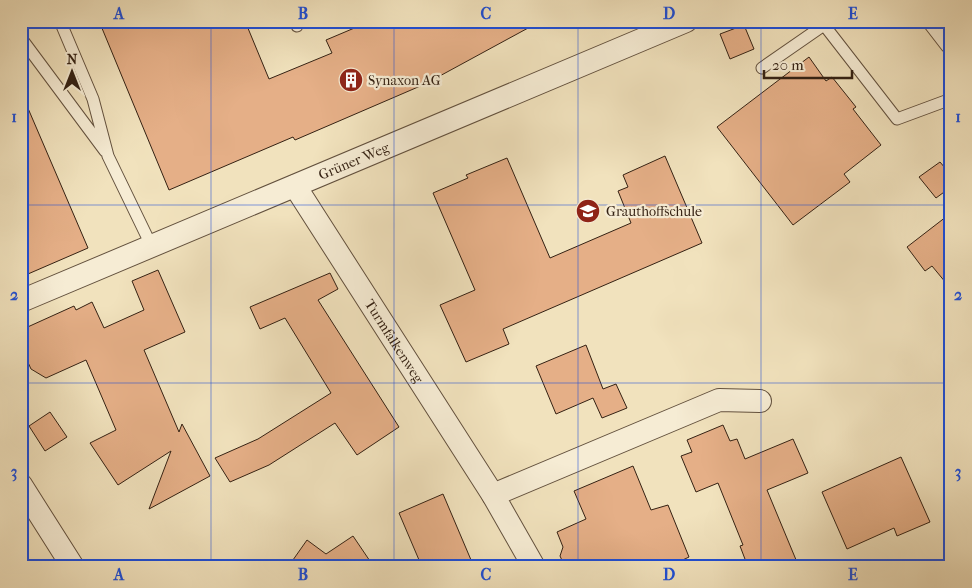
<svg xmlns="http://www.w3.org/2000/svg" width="972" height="588" viewBox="0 0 972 588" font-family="'IM FELL French Canon',serif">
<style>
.building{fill:#e5af87;stroke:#342113}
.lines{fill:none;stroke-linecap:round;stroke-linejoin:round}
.service-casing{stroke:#63513e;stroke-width:13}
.minor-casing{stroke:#63513e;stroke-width:24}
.service{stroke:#f6ecd4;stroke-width:11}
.minor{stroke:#f6ecd4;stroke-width:22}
.rail-casing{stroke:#342113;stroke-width:5.5}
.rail{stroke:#f6ecd4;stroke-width:4;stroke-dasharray:11;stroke-linecap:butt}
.grid{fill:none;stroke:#1d4ed8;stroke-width:1;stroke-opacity:0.55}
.labels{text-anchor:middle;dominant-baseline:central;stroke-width:4.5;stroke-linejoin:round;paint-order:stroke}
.poi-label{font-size:14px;fill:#342113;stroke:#f6ecd4;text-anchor:start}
.street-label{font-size:14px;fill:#342113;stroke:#f6ecd4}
.neatline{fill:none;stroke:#1d4ed8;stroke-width:2}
.grid-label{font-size:16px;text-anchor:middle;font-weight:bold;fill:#1d4ed8}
</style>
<rect width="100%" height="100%" fill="#f1e2bd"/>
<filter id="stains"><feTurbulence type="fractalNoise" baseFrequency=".004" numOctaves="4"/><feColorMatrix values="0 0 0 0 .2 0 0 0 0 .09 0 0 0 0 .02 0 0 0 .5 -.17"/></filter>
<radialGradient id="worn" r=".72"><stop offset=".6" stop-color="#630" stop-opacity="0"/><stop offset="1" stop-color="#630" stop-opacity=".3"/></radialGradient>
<path class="building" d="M99,21H245L269,79L332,53L326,40L371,21H541L425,84L295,140L293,137L169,190Z
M744,25L754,49L730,59L720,34Z
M809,57L826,81L832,77L856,107L853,109L881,145L844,174L850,182L793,225L717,127Z
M21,92L88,248L21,277Z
M665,156L702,243L503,329L509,344L466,362L440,305L475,290L433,193L468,178L466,175L507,158L550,258L631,223L618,191L628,187L623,175Z
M940,162L951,175V187L936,198L919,177Z
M951,213V289L932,266L925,271L907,247Z
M158,270L185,332L144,350L179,432L182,424L210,476L149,509L171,451L118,485L90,443L116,430L86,360L46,378L31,369L21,347V330L74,306L76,310L92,302L104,328L144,310L132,281Z
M330,273L338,289L318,300L399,427L357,455L335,423L269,465L230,482L215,458L258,439L331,393L285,318L260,329L250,307Z
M586,345L603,389L616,384L627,408L602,418L593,398L556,414L536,366Z
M50,412L67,437L45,451L29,426Z
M723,425L730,441L737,439L745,459L793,439L808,473L767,490L799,567H748L740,546L743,545L718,483L696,492L681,456L692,452L687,440Z
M901,457L930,522L897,536L894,528L847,549L822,492Z
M633,466L651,510L668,505L689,557L668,567H565L560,556L563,547L557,532L586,519L574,491Z
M443,494L474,567H422L399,513Z
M353,536L374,567H288L307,540L326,554Z"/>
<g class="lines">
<g class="service-casing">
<path id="service" d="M60,21L93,99L108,156L152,247
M295,21L297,26
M821,21L897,119L951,99
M21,38L105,151
M762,68L824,25"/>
</g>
<g class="minor-casing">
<g id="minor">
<path d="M934,21L951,43"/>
<path id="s1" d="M295,186L493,495L534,567"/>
<path id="s2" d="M21,301L686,21"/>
<path d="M21,485L73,567"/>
<path d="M493,495L719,400L760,401"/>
</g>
</g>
<use href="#service" class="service"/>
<use href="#minor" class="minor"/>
<g class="rail-casing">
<path id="rail" d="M21,562L24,567"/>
</g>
<use href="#rail" class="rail"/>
</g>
<path class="grid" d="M211,21V567M394,21V567M578,21V567M761,21V567M21,205H951M21,383H951"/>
<defs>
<g id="building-disc" transform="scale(1.25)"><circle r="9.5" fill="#8f2418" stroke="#f6ecd4"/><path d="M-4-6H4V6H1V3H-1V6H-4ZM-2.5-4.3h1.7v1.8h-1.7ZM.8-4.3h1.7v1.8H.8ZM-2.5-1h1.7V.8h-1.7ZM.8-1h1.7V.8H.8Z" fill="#fff"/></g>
<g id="school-disc" transform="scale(1.25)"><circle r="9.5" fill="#8f2418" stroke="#f6ecd4"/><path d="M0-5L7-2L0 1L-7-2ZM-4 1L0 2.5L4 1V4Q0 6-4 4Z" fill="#fff"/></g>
</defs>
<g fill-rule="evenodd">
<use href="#building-disc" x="351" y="80"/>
<use href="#school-disc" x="588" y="211"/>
</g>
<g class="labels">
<g class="poi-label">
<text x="368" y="80">Synaxon AG</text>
<text x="606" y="211">Grauthoffschule</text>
</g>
<g class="street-label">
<text stroke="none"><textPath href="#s2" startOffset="361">Grüner Weg</textPath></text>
<text stroke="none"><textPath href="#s1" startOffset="184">Turmfalkenweg</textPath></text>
</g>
</g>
<rect width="972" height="588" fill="none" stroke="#f1e2bd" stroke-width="55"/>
<g transform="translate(72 72)" stroke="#f6ecd4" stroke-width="4" paint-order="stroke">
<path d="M0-4L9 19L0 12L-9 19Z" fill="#342113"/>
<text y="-8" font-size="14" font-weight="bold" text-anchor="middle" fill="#342113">N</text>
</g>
<path d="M764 70v8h88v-8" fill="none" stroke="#342113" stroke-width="2.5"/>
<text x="772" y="70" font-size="15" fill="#342113" stroke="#f6ecd4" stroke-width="4" paint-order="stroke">20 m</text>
<rect x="28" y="28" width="916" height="532" class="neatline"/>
<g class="grid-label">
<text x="119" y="19">A</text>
<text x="303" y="19">B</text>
<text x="486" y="19">C</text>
<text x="669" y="19">D</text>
<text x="853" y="19">E</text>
<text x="14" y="122">1</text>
<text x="958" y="122">1</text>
<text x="14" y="300">2</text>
<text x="958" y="300">2</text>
<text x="14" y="477">3</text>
<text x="958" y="477">3</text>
<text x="119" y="580">A</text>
<text x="303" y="580">B</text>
<text x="486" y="580">C</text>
<text x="669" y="580">D</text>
<text x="853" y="580">E</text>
</g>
<rect width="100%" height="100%" filter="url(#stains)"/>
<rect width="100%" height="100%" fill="url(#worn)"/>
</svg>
